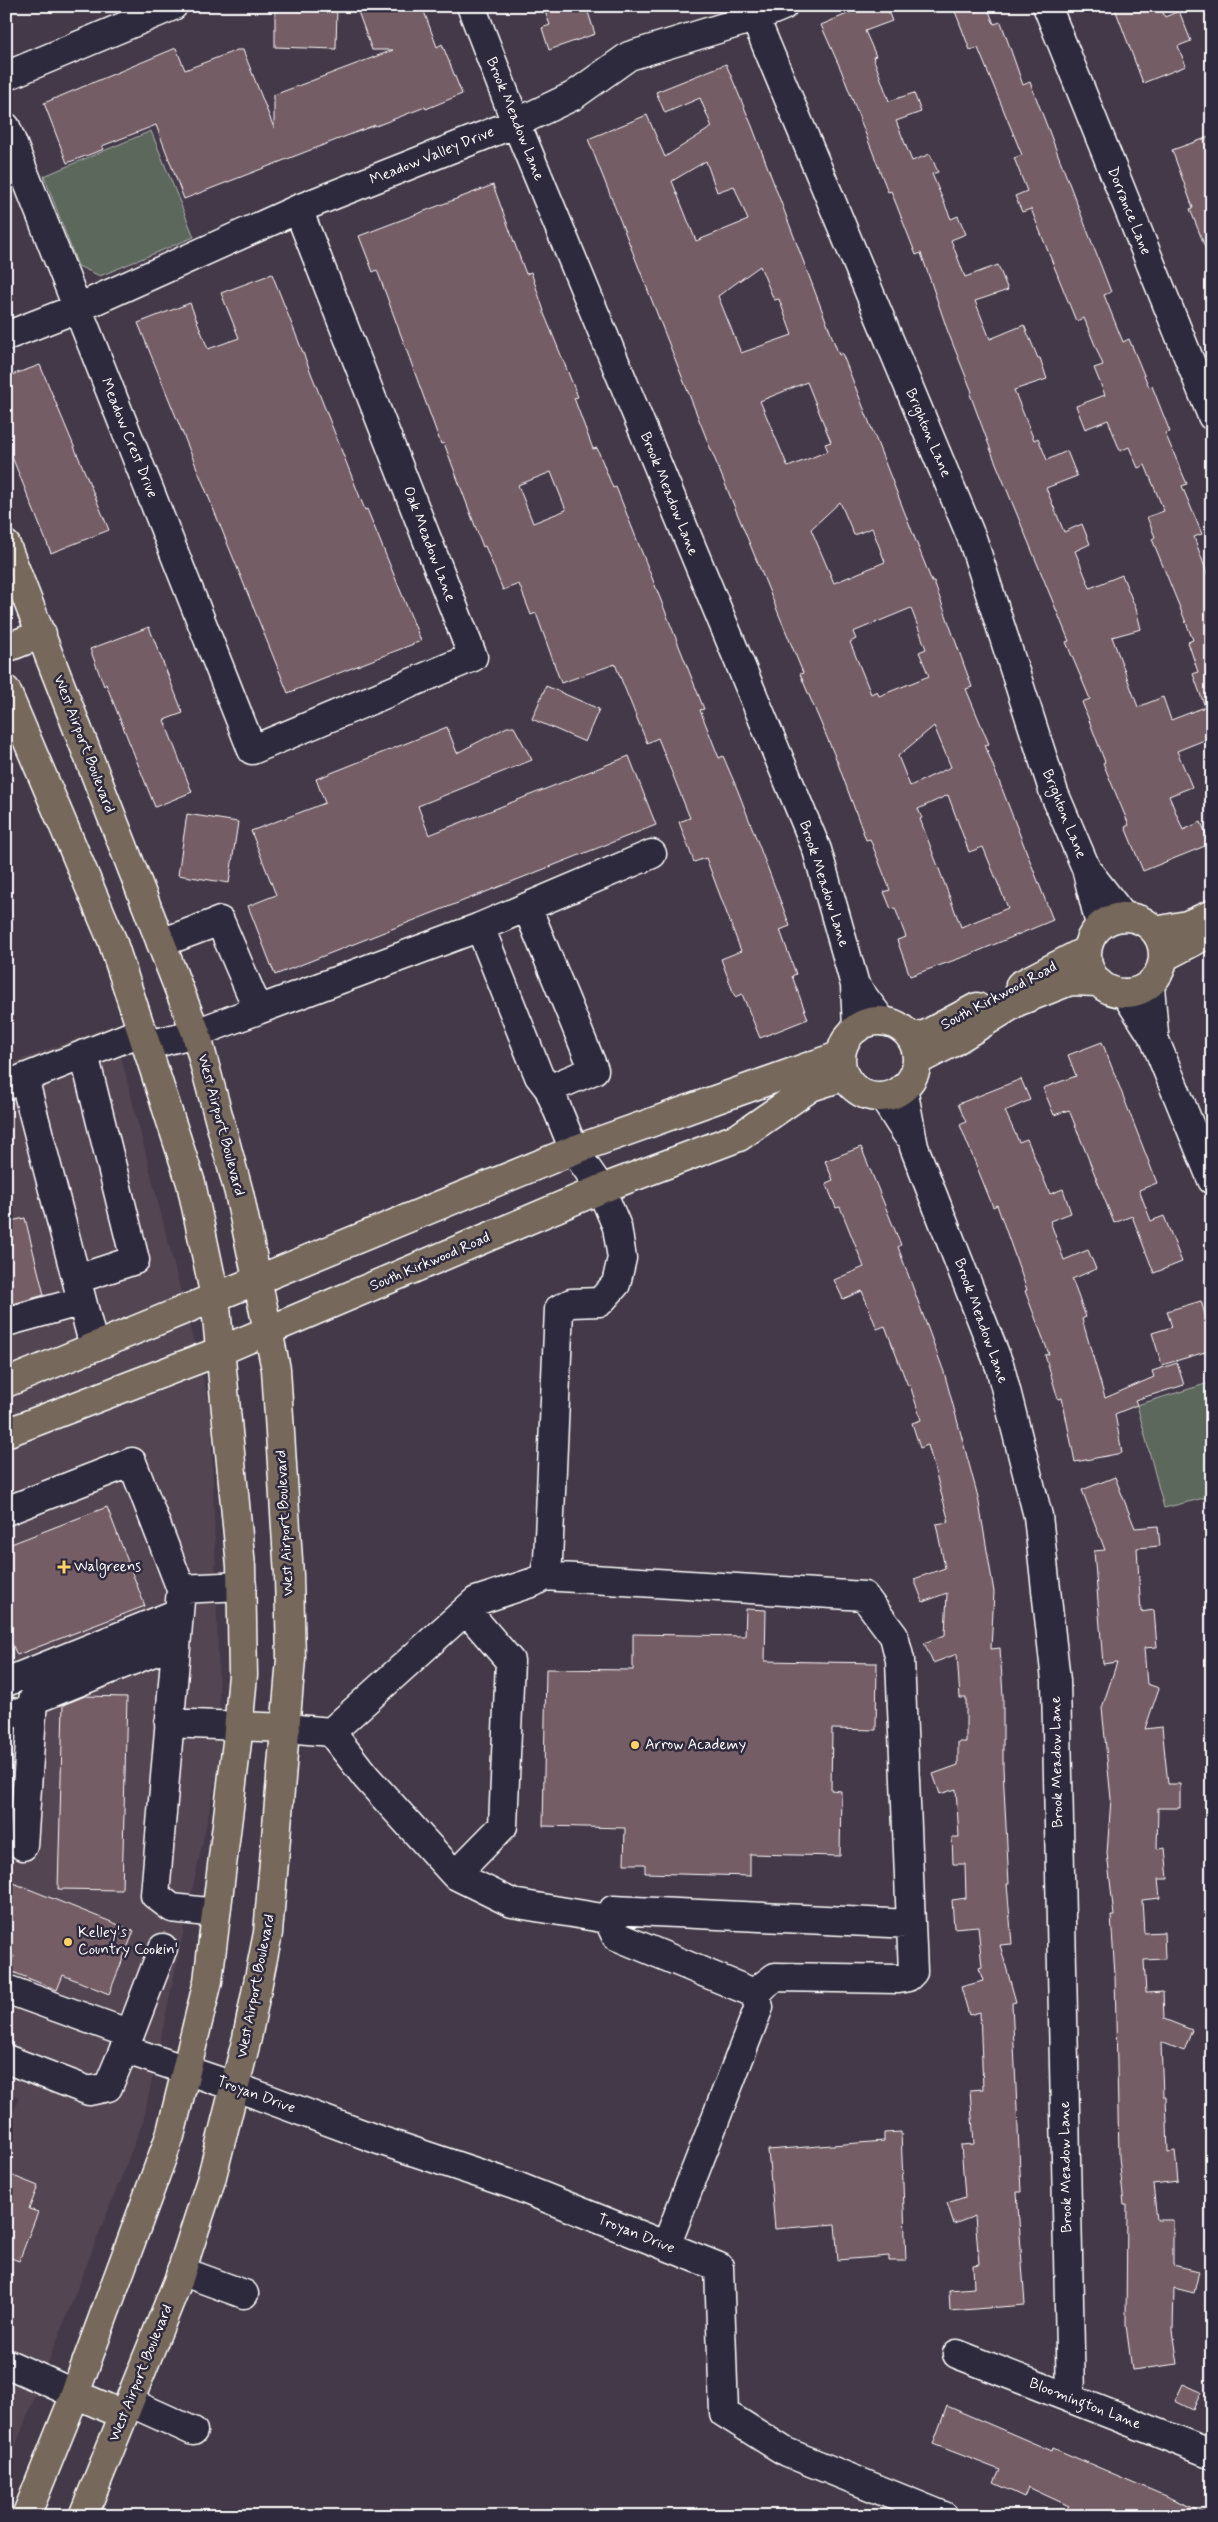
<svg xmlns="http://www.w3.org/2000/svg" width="1218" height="2522" viewBox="0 0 1218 2522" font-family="Mynerve,sans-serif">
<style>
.built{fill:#534451}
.green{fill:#5c675c;stroke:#aeb3ae}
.building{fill:#755d65;stroke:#fff;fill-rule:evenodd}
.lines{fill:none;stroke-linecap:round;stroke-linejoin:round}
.minor-casing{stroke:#fff;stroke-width:31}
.major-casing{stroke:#fff;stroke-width:31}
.minor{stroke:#2f2a3d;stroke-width:28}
.major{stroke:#76695c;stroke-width:28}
.poi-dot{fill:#ffd166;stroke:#2f2a3d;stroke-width:2}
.labels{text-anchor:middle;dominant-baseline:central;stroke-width:5;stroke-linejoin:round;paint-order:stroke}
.street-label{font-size:15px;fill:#fff;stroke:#2f2a3d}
.poi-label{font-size:15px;fill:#fff;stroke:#2f2a3d;text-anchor:start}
</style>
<rect width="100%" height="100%" fill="#443949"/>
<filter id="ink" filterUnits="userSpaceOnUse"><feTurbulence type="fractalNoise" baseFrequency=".02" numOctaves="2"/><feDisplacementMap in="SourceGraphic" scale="10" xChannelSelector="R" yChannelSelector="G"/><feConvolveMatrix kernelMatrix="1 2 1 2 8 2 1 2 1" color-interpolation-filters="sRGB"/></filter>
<g filter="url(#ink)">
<path class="built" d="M113,1025L211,1410L221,1756L143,2122L6,2470V2132L19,2097L6,2091V1065Z"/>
<path class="green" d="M151,131L194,237L100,276L78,266L44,176Z
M1212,1382V1496L1164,1508L1137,1405Z"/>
<path class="building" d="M275,6H337L336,49L275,47Z
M356,6H422L437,47L442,44L462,94L426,109L425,107L376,126L375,125L184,199L156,125L102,146L104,149L67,163L44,103L176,48L185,70L237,50H243L274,128V95L393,50H372Z
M543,6H586L595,34L549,50L542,28L550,25Z
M866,6H886L892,21L865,31L876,56L873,57L889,101L914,93L921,112L896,121L912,161L930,154L938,172L932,174L951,219L958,216L966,234L951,240L965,277L998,265L1008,290L975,301L990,339L1024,325L1038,358H1040L1047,379L1014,390L1034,440L1038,438L1047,460L1067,451L1077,476L1046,488L1064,532L1082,524L1090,544L1075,551L1090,588L1122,575L1136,609L1141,629L1112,637L1138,707L1163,697L1171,720L1205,707L1193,674L1198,672L1188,642L1193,640L1152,539L1155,537L1147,517L1164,511L1145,465L1138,468L1129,447L1120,451L1108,420L1085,429L1076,406L1105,395L1094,368L1103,365L1084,318L1076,321L1031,209L1022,212L1015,196L1027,191L1014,158L1022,155L978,48L970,50L953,6H987L994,24L1001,22L1023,85L1030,82L1111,292L1104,295L1123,342L1129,339L1149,387L1152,386L1170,432L1165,433L1187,484L1182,486L1202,534L1194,537L1212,587V737L1177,751L1192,787L1169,796L1183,830L1201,822L1210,844L1143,871L1125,827L1129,825L1103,763L1105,762L1082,702L1090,699L1066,642L1069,641L993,456L970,394L972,392L948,332L921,253L916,255L891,191L888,192L841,70L821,25Z
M1114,6H1160L1165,17L1179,11L1191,41L1178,46L1186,66L1143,83Z
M726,64L752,126L839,355L842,353L932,582H934L972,687L966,689L989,744L985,745L1053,920L969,955L910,976L897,940L906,937L895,908L891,909L884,892L890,890L870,839L866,840L837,761L800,674L803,673L709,445L588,139L647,115L665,157L712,127L700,98L665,113L656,92ZM706,161L717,192L734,186L748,220L696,241L672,181ZM760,266L774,300L779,299L792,335L741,353L718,296ZM807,382L831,442L825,444L828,451L788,467L760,401ZM840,502L854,535L872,528L885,562L834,583L811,529ZM911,608L926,649L919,652L929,676L879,696L877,691L871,694L850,642L856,639L853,632ZM934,726L951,767L910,786L898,756ZM948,795L969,852L983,847L1008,908L961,927L920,819L922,818L918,809Z
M1212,136V262H1211L1190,209L1193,208L1172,150Z
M493,185L526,274L531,272L544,311H543L578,397L574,398L593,449L597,448L613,488L616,487L704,709L700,710L719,758L723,756L738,791L790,926L780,930L796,974L792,976L808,1019L760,1038L742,994L735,997L721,959L741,951L706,858L694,862L679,822L690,818L658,738L647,743L615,664L561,683L536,613L531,615L519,584L503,590L485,546L483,547L444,443L441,444L377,270L373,272L359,236ZM551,472L566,510L533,523L518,485Z
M272,274L365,510L367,509L421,641L288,693L138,323L190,303L208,349L239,338L221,293Z
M40,365L109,530L51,553L6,442V377Z
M149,627L183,713L164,720L192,792L155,807L106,684L104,686L90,649Z
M546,686L599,709L585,742L532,719Z
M447,727L457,753L507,727H514L532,760L418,806L429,835L629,756L656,825L275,975L248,906L276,895L251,831L325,803L316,779Z
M187,814L238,822L229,883L178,875Z
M1102,1042L1157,1183L1139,1190L1151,1221L1164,1216L1182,1262L1154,1273L1132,1216L1114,1223L1069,1110L1054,1115L1043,1088L1076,1076L1068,1055Z
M1021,1079L1030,1100L1005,1111L1019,1142L1027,1139L1050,1194L1063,1189L1071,1213L1050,1221L1064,1260L1088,1250L1096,1269L1072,1279L1086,1317L1082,1319L1105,1398L1154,1377L1152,1371L1177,1363L1184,1385L1135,1400L1137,1405L1115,1414L1122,1453L1075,1462L1062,1398L1058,1399L1045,1355L1049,1354L1025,1291L1027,1290L997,1205L993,1207L960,1125L966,1122L958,1104Z
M861,1147L901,1245L898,1247L944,1372L978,1497L994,1592L991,1649L1000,1648L1003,1696V1768L1009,1884H1007L1012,1944L1000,1945L1016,2002L1012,2003L1021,2192H1017L1025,2305L950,2311L949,2290L974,2288L973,2265L979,2264L975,2216L954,2224L947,2203L965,2197L961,2145L974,2144L970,2090L983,2089L980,2012L969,2015L961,1987L983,1981L979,1968L982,1967L978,1926L954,1928L952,1900L966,1898L965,1864H953L952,1837H959L956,1789L940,1794L933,1774L958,1765V1742H966V1698H960L957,1654L933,1663L924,1643L945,1635L947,1593L923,1602L914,1579L945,1568L936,1524L949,1522L928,1445L920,1448L912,1423L921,1420L910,1385L908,1386L885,1326L877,1329L862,1291L843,1299L834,1280L864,1267L840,1207L836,1208L826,1183L833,1180L825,1161Z
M25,1218L44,1295L6,1306V1222Z
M1201,1301L1212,1337V1350L1162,1365L1152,1333L1172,1327L1167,1311Z
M1115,1477L1135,1528L1158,1526L1160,1546L1137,1548L1141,1612L1154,1610L1157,1647L1144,1648L1147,1684L1159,1688L1145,1729L1162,1727L1168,1784H1180V1808H1158L1157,1849L1165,1848L1168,1879H1158L1160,1898L1142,1900L1144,1933L1164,1932L1165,1959L1144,1960L1146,1993L1163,1992L1164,2019L1192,2030L1184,2051L1161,2042L1163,2096H1166L1168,2152L1175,2151L1178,2181L1153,2184L1157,2220H1173V2265L1199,2271L1194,2293L1174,2288L1173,2331L1178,2364L1132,2370L1126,2325L1127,2205H1124L1119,2157L1115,1975L1111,1916H1114L1107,1853L1111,1799L1102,1708L1117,1662L1103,1664L1094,1551L1105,1550L1082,1490Z
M107,1507L145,1606L17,1655L12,1644L6,1647V1546Z
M746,1609L766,1610L765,1661L877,1663L876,1730L832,1729L831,1790L841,1791L840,1856L750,1854V1876L645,1873V1864H624L625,1828L543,1826L546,1669L633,1670V1634L745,1636Z
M85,1696L127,1697L122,1890L58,1889L63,1705Z
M6,1880L134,1931L109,1994L63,1975L57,1990L8,1970L14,1956L6,1953Z
M901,2132L906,2261H889V2256L838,2260L835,2224L775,2229L768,2150L884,2141V2133Z
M6,2173L38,2186L29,2209L38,2212L19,2261L6,2256Z
M1183,2384L1201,2392L1193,2410L1175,2401Z
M947,2406L1052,2451L1053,2448L1212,2516H1060L1069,2506L1028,2487L1024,2497L994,2483L1000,2470L933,2444Z"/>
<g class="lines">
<g class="minor-casing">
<path id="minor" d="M471,6L516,123L817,850L855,985L857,1028
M750,6L973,541L1054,793L1086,868L1100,925
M1047,6L1212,416
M6,76L173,6
M6,127L252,750L473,657L298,209
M6,336L78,308L298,209L516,123L573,96L629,56L754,18L783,6
M1091,875L1123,916
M527,907L594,1070L549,1089
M480,927L652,854
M855,985L882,1021
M1150,986L1154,1034
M1125,993L1154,1038L1212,1180
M258,1010L480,927L539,1076L549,1089L574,1150L601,1189L617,1227L622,1258L616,1284L600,1302L571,1303L559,1309L548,1560L544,1576L534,1582L476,1601L331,1732L286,1728
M148,1045L196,1033L258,1010L220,921L161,943
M24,1078L94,1347
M7,1085L143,1031
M903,1088L914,1147L1000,1367L1038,1516L1056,1681L1071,2398
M883,1097L906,1133
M77,1279L135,1260L84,1054
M6,1322L82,1301
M6,1511L132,1462L181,1589L155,1895L172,1908L216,1913
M544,1576L864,1596L894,1636L900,1660L911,1924L613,1910L608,1919
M181,1589L242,1586
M6,1682L178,1613
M6,1711L32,1716
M169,1723L239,1726
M331,1732L366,1777L455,1875L512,1903L608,1919L616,1936L754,1993L759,2007L666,2246
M23,1846L33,1700L176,1643
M455,1875L503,1826L510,1661L466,1610
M6,1989L130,2034L163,1948
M754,1993L775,1977L898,1979L908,1977L913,1972L911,1924
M6,2059L89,2091L108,2087L124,2049L236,2087L376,2139L514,2185L719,2267L724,2413L786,2452L944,2516
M181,2271L244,2294
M957,2354L1212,2454
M6,2363L75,2394
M129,2402L193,2431"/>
</g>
<g class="major-casing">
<path id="major" d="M6,545L196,1033L239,1193L276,1369L289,1576L291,1659L268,1933L247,2038L211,2180L178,2281L83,2516
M6,648L42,634
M6,690L112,940L191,1183L215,1297L241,1566L243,1675L237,1742L208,1981L170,2136L70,2407L26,2516
M1087 955a38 38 0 1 1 76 0a38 38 0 1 1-76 0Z
M1156,931L1187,925L1212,914
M1164,957L1212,932
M1020,985L1087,950
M841 1059a38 38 0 1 1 76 0a38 38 0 1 1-76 0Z
M910,1036L925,1035L977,1007
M917,1061L950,1044L1017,1002L1070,981L1098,982
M6,1383L574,1150L841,1055
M6,1433L220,1351L601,1189L739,1137L811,1087L845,1076
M239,1726L286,1728
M75,2394L124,2415"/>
</g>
<use href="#minor" class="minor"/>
<use href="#major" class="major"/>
</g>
</g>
<g class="poi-dot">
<path d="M61.5 1559.5h5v5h5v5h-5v5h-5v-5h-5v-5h5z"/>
<circle cx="635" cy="1745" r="5"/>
<circle cx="68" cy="1942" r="5"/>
</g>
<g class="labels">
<g class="street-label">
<text transform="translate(515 119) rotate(68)">Brook Meadow Lane</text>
<text transform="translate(432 156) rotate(-22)">Meadow Valley Drive</text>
<text transform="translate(1129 211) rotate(68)">Dorrance Lane</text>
<text transform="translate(928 433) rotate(67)">Brighton Lane</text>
<text transform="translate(129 438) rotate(68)">Meadow Crest Drive</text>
<text transform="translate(669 494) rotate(68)">Brook Meadow Lane</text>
<text transform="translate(429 544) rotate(69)">Oak Meadow Lane</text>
<text transform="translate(84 744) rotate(69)">West Airport Boulevard</text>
<text transform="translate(1064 814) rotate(68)">Brighton Lane</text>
<text transform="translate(824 884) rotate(72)">Brook Meadow Lane</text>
<text transform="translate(999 996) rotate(-28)">South Kirkwood Road</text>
<text transform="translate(221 1125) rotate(75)">West Airport Boulevard</text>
<text transform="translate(430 1262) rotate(-23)">South Kirkwood Road</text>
<text transform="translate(981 1321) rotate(70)">Brook Meadow Lane</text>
<text transform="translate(285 1523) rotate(-93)">West Airport Boulevard</text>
<text transform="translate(1057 1762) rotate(-91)">Brook Meadow Lane</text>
<text transform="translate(256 1986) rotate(-79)">West Airport Boulevard</text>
<text transform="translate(256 2095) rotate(20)">Troyan Drive</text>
<text transform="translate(1066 2167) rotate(-91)">Brook Meadow Lane</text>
<text transform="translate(636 2234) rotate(22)">Troyan Drive</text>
<text transform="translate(141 2373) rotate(-68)">West Airport Boulevard</text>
<text transform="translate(1085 2404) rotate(21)">Bloomington Lane</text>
</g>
<g class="poi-label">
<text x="74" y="1567">Walgreens</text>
<text x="645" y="1745">Arrow Academy</text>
<text x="78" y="1933">Kelley's<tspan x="78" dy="17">Country Cookin'</tspan></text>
</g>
</g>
<rect width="1218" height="2522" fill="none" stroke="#2f2a3d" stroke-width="25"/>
<rect x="12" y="12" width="1193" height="2497" fill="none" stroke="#fff" stroke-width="2" filter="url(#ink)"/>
</svg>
